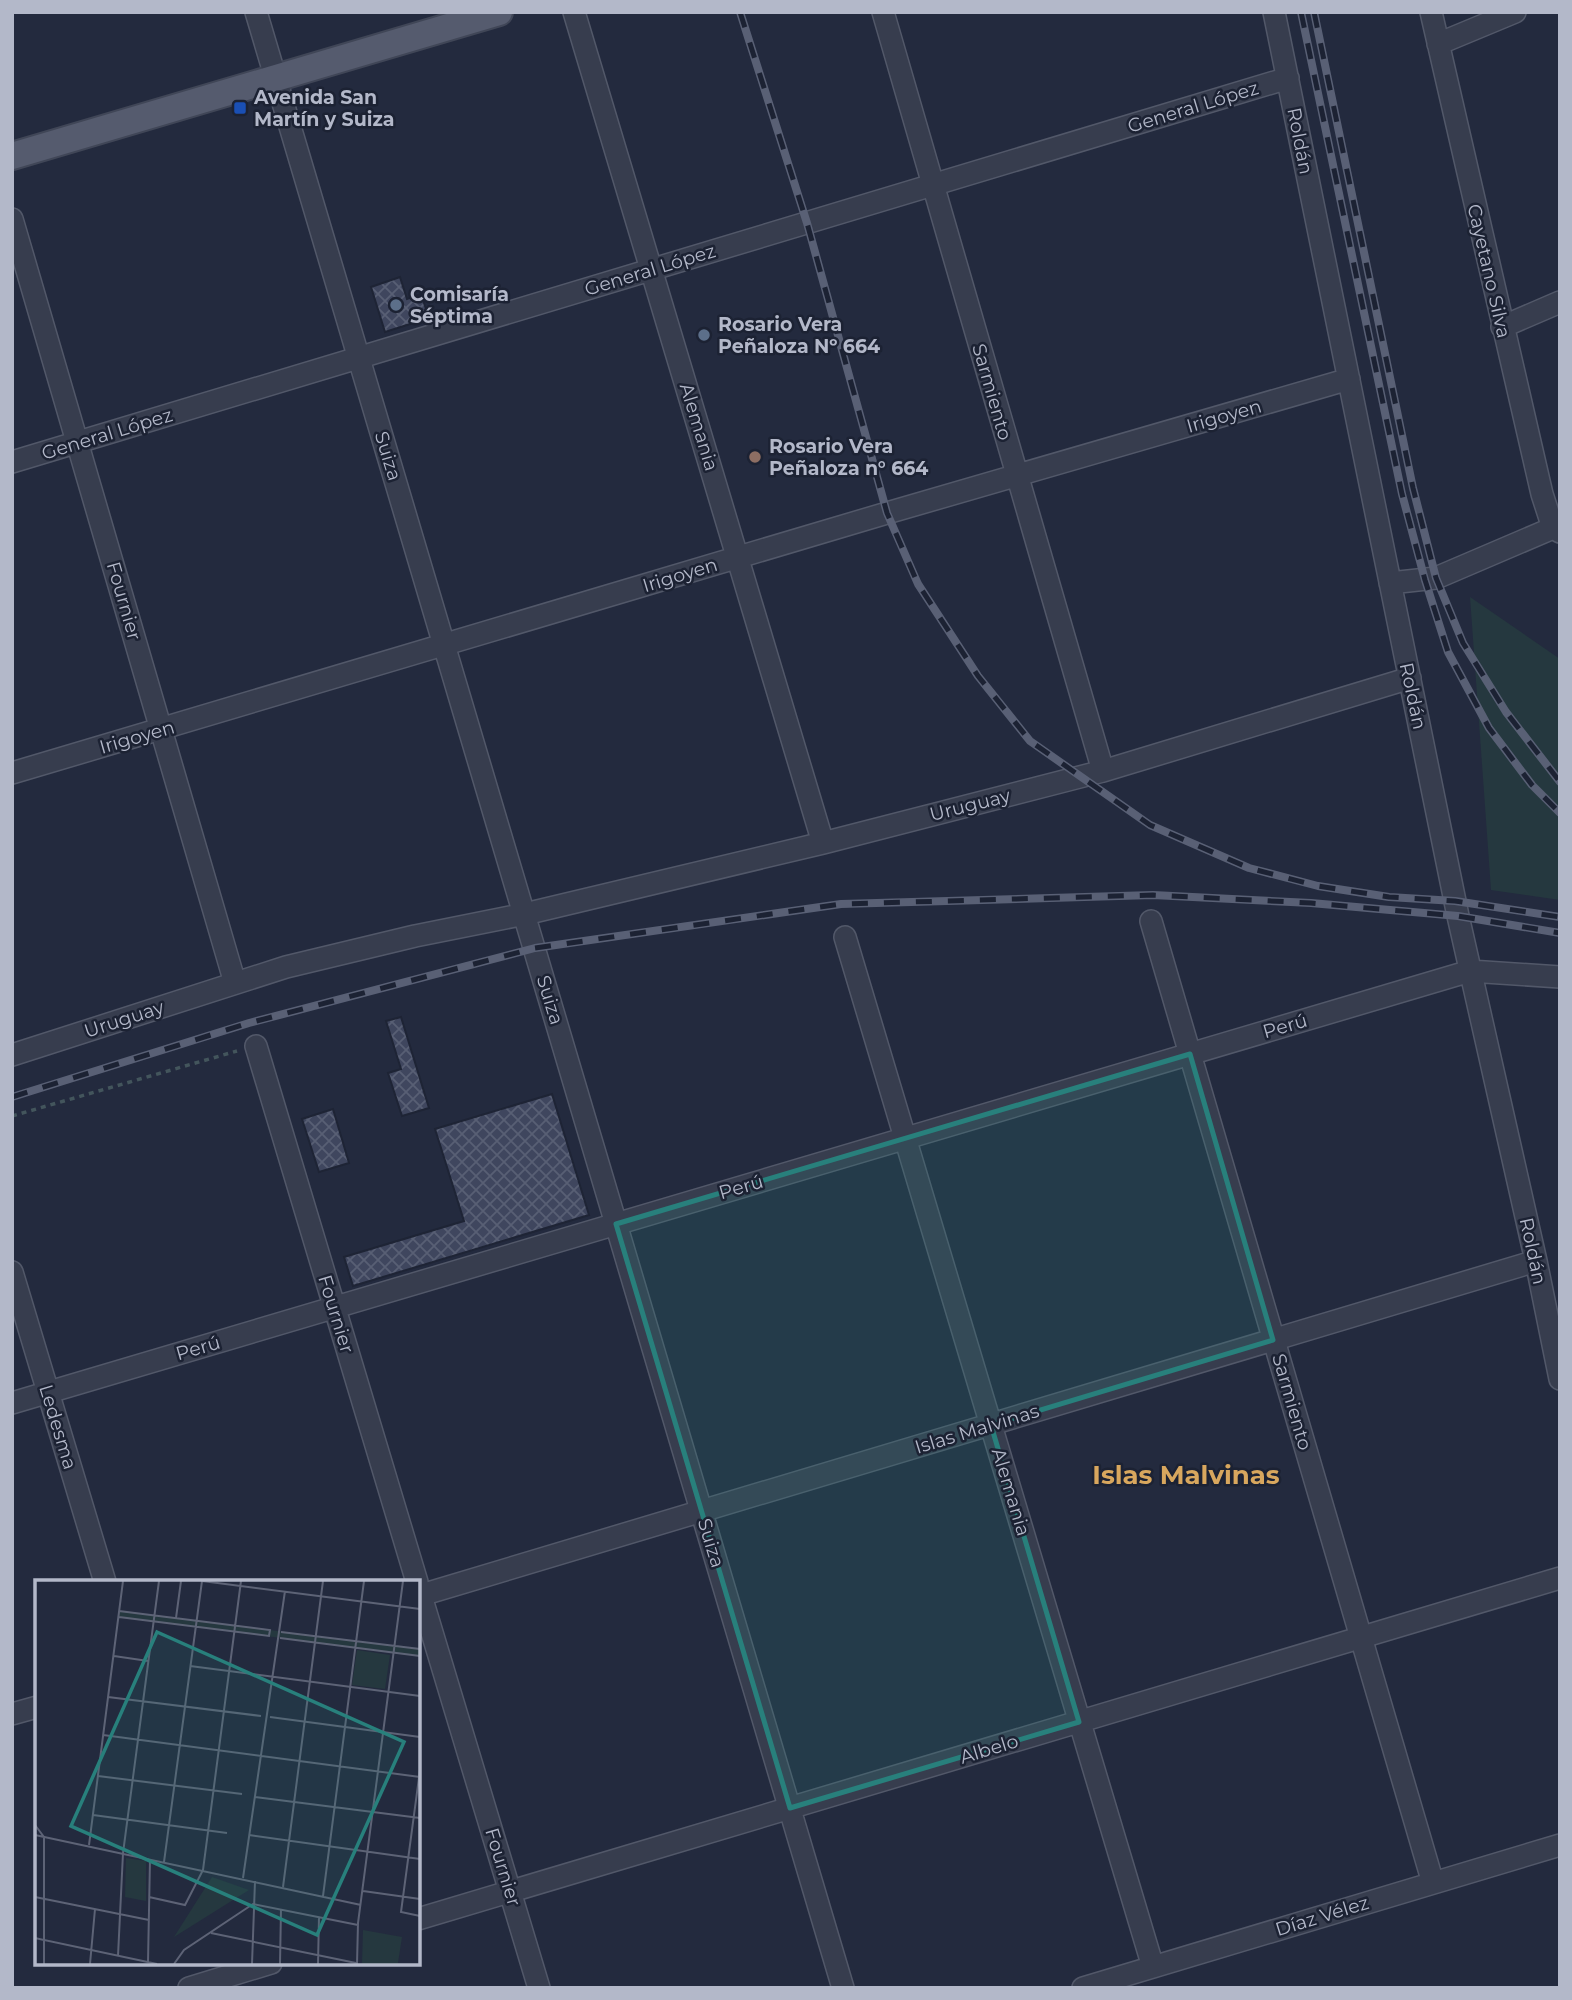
<svg xmlns="http://www.w3.org/2000/svg" width="1572" height="2000" viewBox="0 0 1572 2000" font-family="Montserrat,sans-serif">
<style>
.grass{fill:#25383f}
.building{fill:url(#building-cross-hatch);stroke:#1e2435;stroke-width:2}
.lines{fill:none;stroke-linecap:round;stroke-linejoin:round}
.minor-casing{stroke:#525869;stroke-width:24}
.major-casing{stroke:#404657;stroke-width:30}
.path{stroke:#43555c;stroke-width:3.5;stroke-dasharray:5 5;stroke-linecap:butt}
.minor{stroke:#373d4e;stroke-width:21}
.major{stroke:#555b6e;stroke-width:26}
.rail-casing{stroke:#596075;stroke-width:8}
.rail{stroke:#1c2233;stroke-width:5;stroke-dasharray:16;stroke-linecap:butt}
.marked{fill:#28807c;fill-opacity:0.2;stroke:#28807c;stroke-width:5;stroke-linejoin:round}
.transit-dot{fill:#1a4fb4;stroke:#1c2233;stroke-width:2.5}
.service-dot{fill:#5c6f8a;stroke:#1c2233;stroke-width:2.5}
.education-dot{fill:#8d6e63;stroke:#1c2233;stroke-width:2.5}
.labels{text-anchor:middle;dominant-baseline:central;stroke-width:5;stroke-linejoin:round;paint-order:stroke}
.poi-label{font-size:19px;font-weight:bold;fill:#b3b8c9;stroke:#1c2233;text-anchor:start}
.street-label{font-size:19px;fill:#b3b8c9;stroke:#1c2233}
.district-label{font-size:26px;font-weight:bold;fill:#d8a75e;stroke:#1c2233}
.inset-road{fill:none;stroke:#5d6376;stroke-width:2}
.view{fill:#28807c;fill-opacity:0.15;stroke:#28807c;stroke-width:3.5}
.inset-edge{fill:none;stroke:#b3b8c9;stroke-width:3.5}
</style>
<defs>
<pattern id="building-cross-hatch" width="8" height="8" patternUnits="userSpaceOnUse" patternTransform="scale(1.75)"><rect width="8" height="8" fill="#3f465e"/><path d="M0 0l8 8M0 8l8-8" fill="none" stroke="#585f74"/></pattern>
</defs>
<rect width="100%" height="100%" fill="#232a3e"/>
<path class="grass" d="M1470,597L1560,659V900L1491,890Z"/>
<path class="building" d="M400,277L407,299L421,294L429,318L385,332L371,287Z
M401,1017L429,1108L402,1116L388,1073L401,1069L386,1021Z
M552,1094L589,1215L353,1286L344,1257L464,1221L435,1129Z
M333,1109L349,1163L319,1172L302,1119Z"/>
<g class="lines">
<g class="minor-casing">
<path id="minor" d="M256,12L843,1988
M574,12L823,843
M883,12L1103,771
M1274,12L1458,916L1536,1261L1560,1379
M1431,12L1542,494L1553,528L1560,532
M1438,44L1515,12
M12,219L235,983
M1502,327L1560,302
M12,462L1288,78
M1390,583L1436,578L1560,525
M12,773L887,513L1349,379
M1151,921L1433,1883
M845,937L1153,1967
M256,1046L417,1582
M12,1055L286,967L415,936L525,914L823,843L1103,771L1410,678
M12,1272L105,1582
M12,1403L1470,971L1560,977
M418,1586L539,1988
M418,1596L1536,1261
M12,1714L37,1707
M418,1919L1560,1578
M189,1988L271,1963
M1083,1988L1560,1845"/>
</g>
<g class="major-casing">
<path id="major" d="M12,156L499,12"/>
</g>
<path class="path" d="M12,1116L237,1051"/>
<use href="#minor" class="minor"/>
<use href="#major" class="major"/>
<g class="rail-casing">
<path id="rail" d="M740,12L807,223L887,513L918,584L978,676L1030,741L1150,825L1249,868L1318,886L1389,897L1455,901L1560,917
M1301,12L1402,494L1425,580L1448,652L1489,728L1532,785L1560,813
M1314,12L1413,488L1436,578L1463,643L1506,712L1560,782
M12,1097L249,1023L535,948L841,904L1153,895L1311,903L1458,916L1560,933"/>
</g>
<use href="#rail" class="rail"/>
</g>
<path class="marked" d="M1190,1054L1273,1340L991,1425L1079,1722L790,1808L616,1224Z"/>
<rect class="transit-dot" x="233" y="101" width="14" height="14" rx="3.5"/>
<g class="service-dot">
<circle cx="396" cy="305" r="7"/>
<circle cx="704" cy="335" r="7"/>
</g>
<circle class="education-dot" cx="755" cy="457" r="7"/>
<g class="labels">
<g class="poi-label">
<text x="254" y="97">Avenida San<tspan x="254" dy="22">Martín y Suiza</tspan></text>
<text x="410" y="294">Comisaría<tspan x="410" dy="22">Séptima</tspan></text>
<text x="718" y="324">Rosario Vera<tspan x="718" dy="22">Peñaloza Nº 664</tspan></text>
<text x="769" y="446">Rosario Vera<tspan x="769" dy="22">Peñaloza n° 664</tspan></text>
</g>
<g class="street-label">
<text transform="translate(1193 107) rotate(-17)">General López</text>
<text transform="translate(1300 141) rotate(79)">Roldán</text>
<text transform="translate(650 270) rotate(-17)">General López</text>
<text transform="translate(1489 271) rotate(77)">Cayetano Silva</text>
<text transform="translate(992 392) rotate(74)">Sarmiento</text>
<text transform="translate(1224 416) rotate(-16)">Irigoyen</text>
<text transform="translate(699 427) rotate(73)">Alemania</text>
<text transform="translate(107 434) rotate(-17)">General López</text>
<text transform="translate(388 456) rotate(73)">Suiza</text>
<text transform="translate(680 575) rotate(-17)">Irigoyen</text>
<text transform="translate(124 601) rotate(74)">Fournier</text>
<text transform="translate(1413 696) rotate(78)">Roldán</text>
<text transform="translate(137 737) rotate(-16)">Irigoyen</text>
<text transform="translate(970 805) rotate(-14)">Uruguay</text>
<text transform="translate(550 1000) rotate(73)">Suiza</text>
<text transform="translate(124 1019) rotate(-18)">Uruguay</text>
<text transform="translate(1285 1026) rotate(-16)">Perú</text>
<text transform="translate(741 1187) rotate(-16)">Perú</text>
<text transform="translate(1533 1251) rotate(78)">Roldán</text>
<text transform="translate(336 1314) rotate(73)">Fournier</text>
<text transform="translate(198 1348) rotate(-16)">Perú</text>
<text transform="translate(1292 1402) rotate(74)">Sarmiento</text>
<text transform="translate(58 1427) rotate(73)">Ledesma</text>
<text transform="translate(977 1429) rotate(-17)">Islas Malvinas</text>
<text transform="translate(1011 1492) rotate(73)">Alemania</text>
<text transform="translate(711 1543) rotate(73)">Suiza</text>
<text transform="translate(989 1749) rotate(-17)">Albelo</text>
<text transform="translate(503 1867) rotate(73)">Fournier</text>
<text transform="translate(1322 1916) rotate(-17)">Díaz Vélez</text>
</g>
<g class="district-label">
<text x="1186" y="1475">Islas Malvinas</text>
</g>
</g>
<g transform="translate(35 1580)">
<rect width="385" height="385" fill="#232a3e"/>
<path d="M84,31L385,69V76L84,37ZM91,278L111,281V321L90,317ZM177,297L214,310L139,357ZM328,350L367,357L363,383L369,384H327Z" fill="#25383f"/>
<path d="M322,70L355,75L350,109L317,105Z" fill="#25383f"/>
<path class="inset-road" d="M167,1L385,29M84,37L234,56L235,50L84,31M141,38L146,1M246,52L385,69M245,58L385,76M79,76L113,81M155,86L385,116M73,117L226,136M235,137L385,157M68,155L385,197M385,190L366,332L385,336M63,196L207,214M220,217L385,238M58,235L192,253M0,245L9,257V360L122,384M0,255L326,325M214,255L385,279M54,265L88,1M129,282L167,1M208,298L250,11M248,307L288,1M328,311L385,319M288,316L329,1M0,317L114,340M114,317L150,325L168,290L206,1M176,353L321,383M0,358L9,360V384M83,376L88,273L124,1M113,382L115,279M55,384L60,329M139,384L149,370L218,324L323,345M217,384L220,301M245,384L246,329M283,384L284,337M322,384L323,343L368,1"/>
<path class="view" d="M122,52L369,162L282,355L36,246Z"/>
<rect width="385" height="385" class="inset-edge"/>
</g>
<rect width="1572" height="2000" fill="none" stroke="#b3b8c9" stroke-width="28"/>
</svg>
